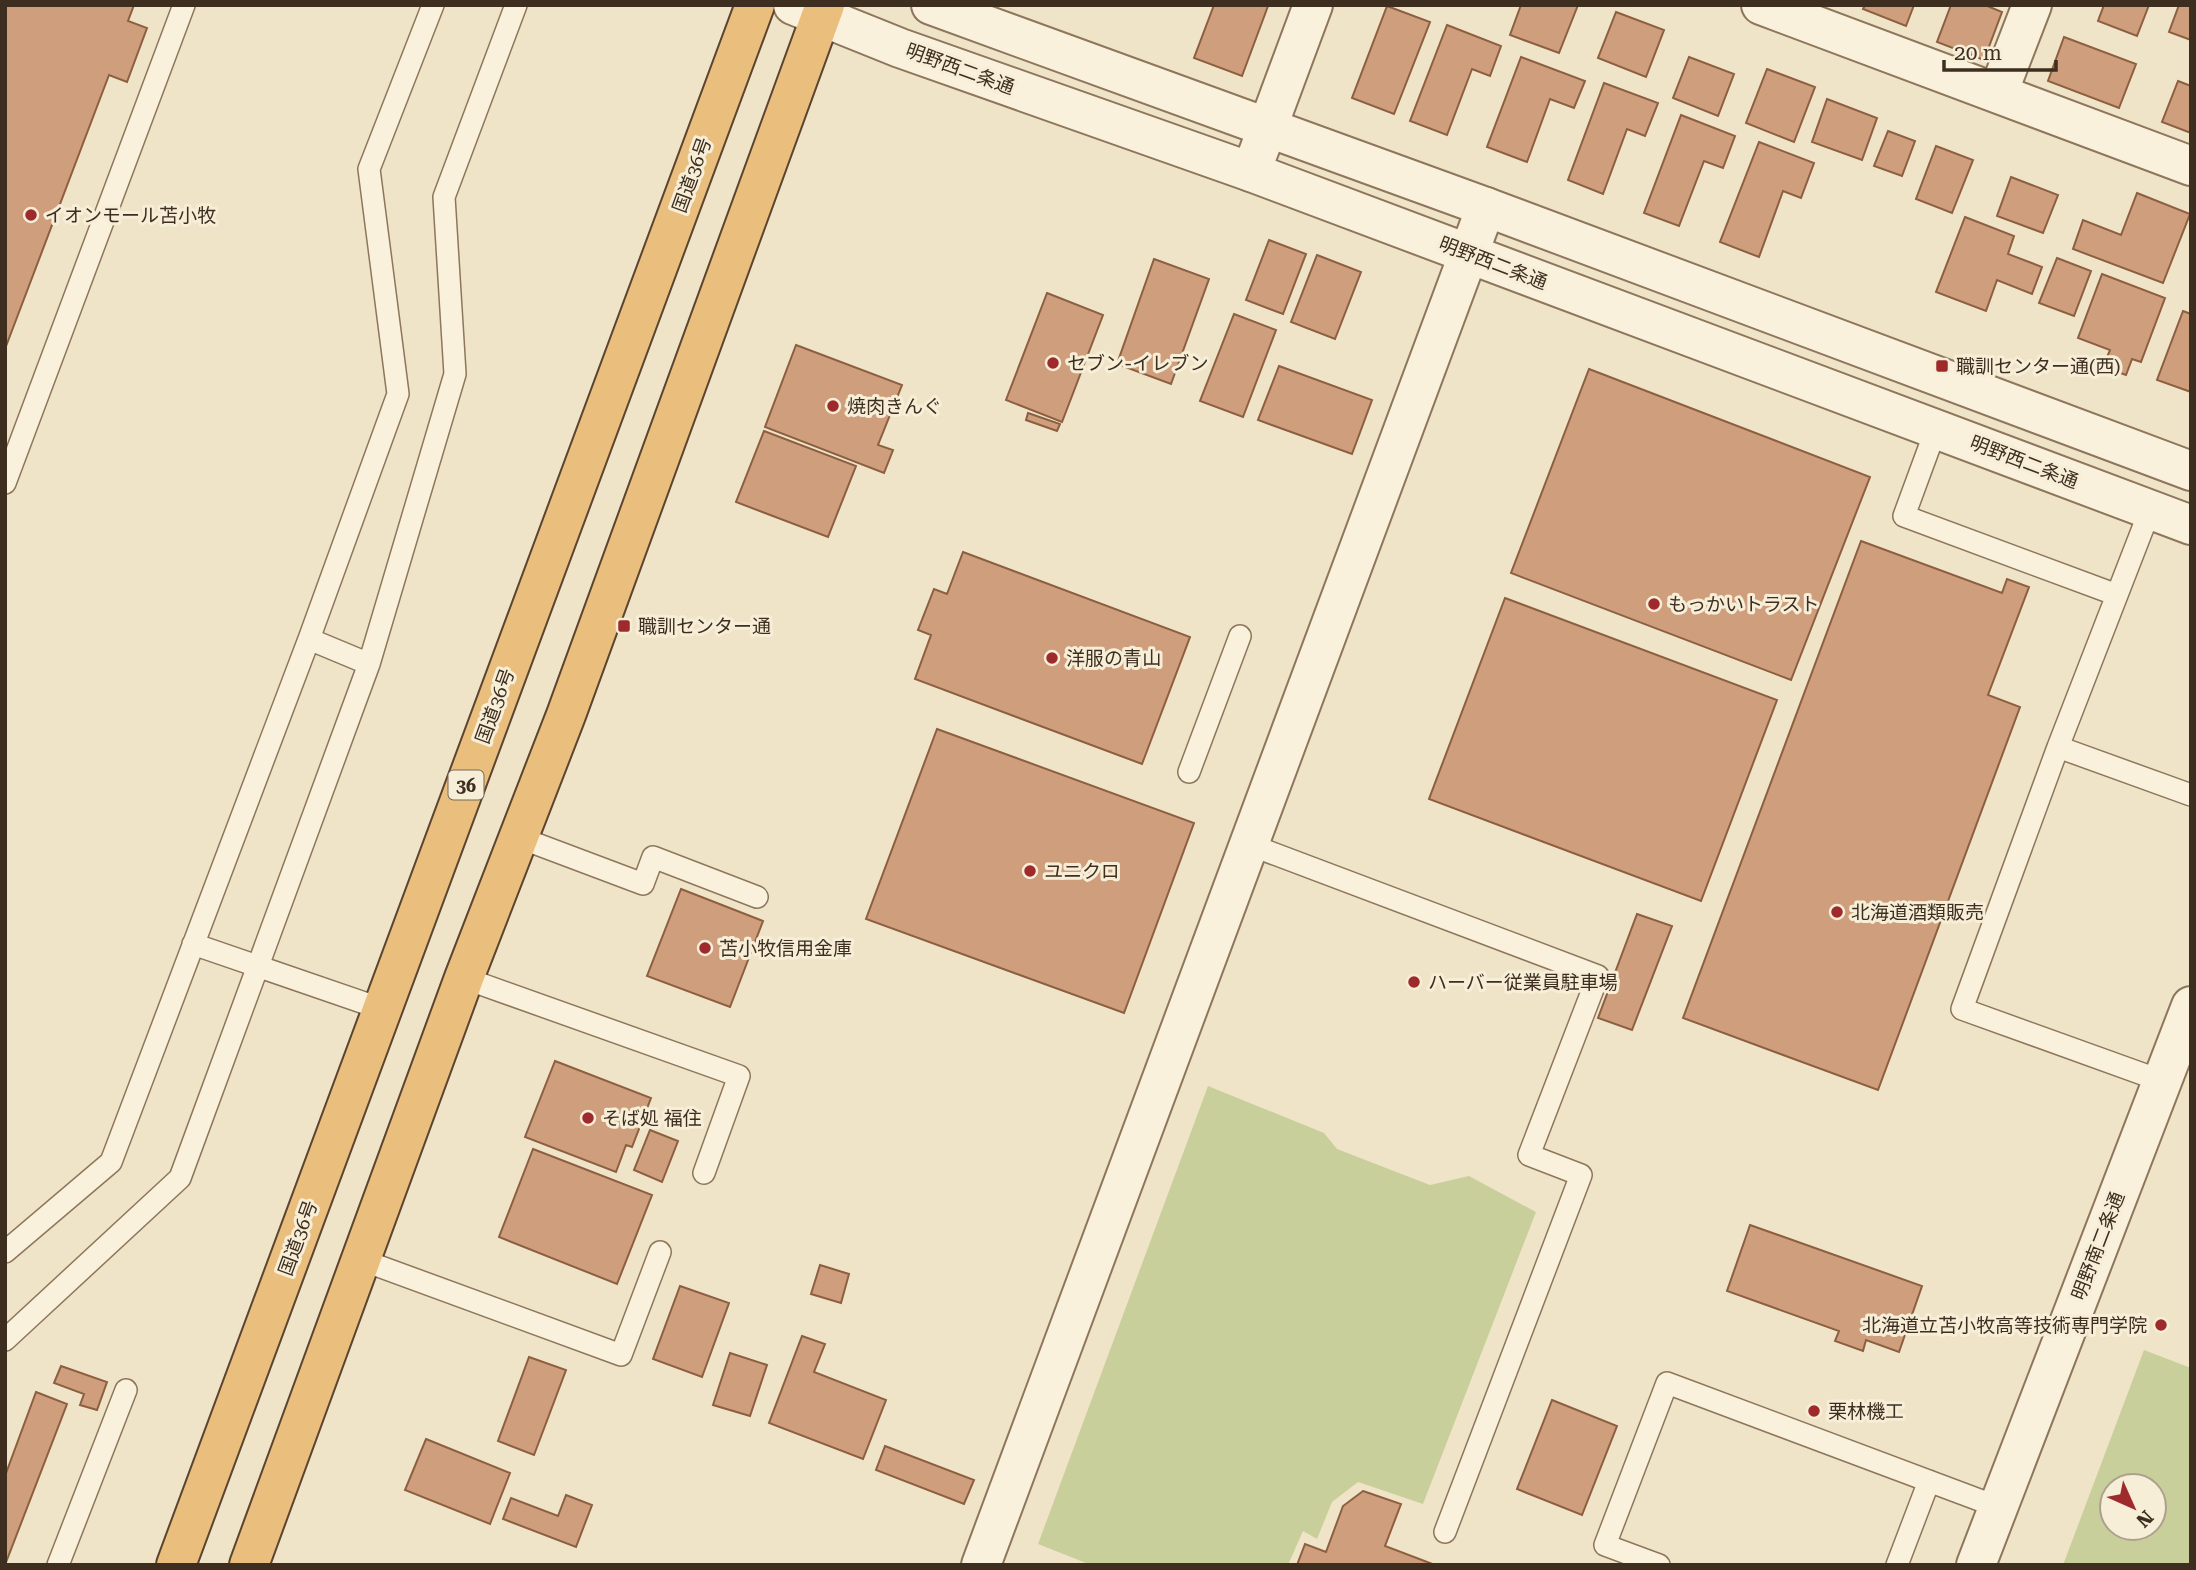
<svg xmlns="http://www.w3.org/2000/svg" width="2196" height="1570" viewBox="0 0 2196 1570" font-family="'Roboto Serif','Noto Sans JP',serif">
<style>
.green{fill:#c9cf9b;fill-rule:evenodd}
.building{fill:#cf9f7d;stroke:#8d5f41;stroke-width:2}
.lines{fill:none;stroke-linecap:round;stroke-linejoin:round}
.service-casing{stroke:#8d765c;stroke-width:24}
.minor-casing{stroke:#8d765c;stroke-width:42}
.tertiary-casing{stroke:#8d765c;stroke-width:42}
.trunk-casing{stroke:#5b4430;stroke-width:42}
.service{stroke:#faf1dc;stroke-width:21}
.minor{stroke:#faf1dc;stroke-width:38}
.tertiary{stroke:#faf1dc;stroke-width:38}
.trunk{stroke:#eabe7c;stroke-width:38}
.poi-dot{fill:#9e2a2b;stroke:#f7eed8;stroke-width:2.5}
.labels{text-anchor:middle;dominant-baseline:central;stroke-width:6;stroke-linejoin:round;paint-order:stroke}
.shield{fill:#f7eed8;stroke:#756857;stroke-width:2}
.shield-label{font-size:18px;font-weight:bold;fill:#3d2e20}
.street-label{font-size:19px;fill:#3d2e20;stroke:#f7eed8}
.poi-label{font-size:19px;fill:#3d2e20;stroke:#f7eed8;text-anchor:start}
</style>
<rect width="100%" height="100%" fill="#f0e4c8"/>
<path class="green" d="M1208,1086L1324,1133L1337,1149L1430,1185L1469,1176L1536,1212L1423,1504L1358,1482L1332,1502L1317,1539L1303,1531L1288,1565H1091L1038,1544Z
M2144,1350L2191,1368V1565H2063ZM2112,1486H2154V1528H2112Z"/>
<path class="building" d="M5,5H134L128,21L147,28L127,82L109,75L5,349Z
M1214,5L1268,6L1242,76L1194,58Z
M1521,5H1578L1559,53L1510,35Z
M1865,5H1914L1906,26L1863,9Z
M1951,5H1985L2002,12L1984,60L1937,42Z
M2104,5H2149L2137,36L2098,21Z
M2179,5H2191V40L2169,32Z
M1387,6L1430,22L1394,114L1352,98Z
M1616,12L1664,30L1646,77L1598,58Z
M1447,25L1501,46L1490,76L1472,69L1447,135L1410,121Z
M2064,37L2136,64L2119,108L2048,81Z
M1521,57L1585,81L1574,108L1550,99L1527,162L1487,147Z
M1689,57L1734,74L1718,116L1673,98Z
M1767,69L1815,87L1794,142L1746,123Z
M2178,81L2191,86V133L2162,122Z
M1604,83L1658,103L1645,136L1627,129L1603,194L1568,180Z
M1827,99L1877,118L1862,160L1812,142Z
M1681,115L1735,136L1723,168L1704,161L1679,226L1644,213Z
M1888,131L1915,141L1902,176L1874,166Z
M1759,142L1814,163L1801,198L1783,191L1759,257L1720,242Z
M1936,146L1973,160L1952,213L1916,199Z
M2011,177L2058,195L2043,233L1997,216Z
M2137,193L2190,214L2163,283L2073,249L2083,220L2121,235Z
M1965,217L2014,236L2008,254L2042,267L2032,294L1997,280L1986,311L1936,292Z
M1269,240L1306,254L1283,314L1246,300Z
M1317,255L1361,272L1335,339L1291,322Z
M2057,258L2091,271L2074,316L2039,303Z
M1154,259L1209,279L1171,384L1117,364Z
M2102,274L2165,298L2141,362L2132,359L2126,375L2103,367L2110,350L2078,338Z
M1047,293L1103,315L1062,422L1006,400Z
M2183,311L2191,314V392L2157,380Z
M1234,314L1276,330L1243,417L1200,401Z
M796,345L902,385L878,445L893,450L884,473L765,427Z
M1279,366L1372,400L1352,454L1258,420Z
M1589,369L1870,477L1791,680L1511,573Z
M1028,413L1060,424L1057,431L1026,420Z
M764,431L856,466L828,537L736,502Z
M1861,541L2002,593L2007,579L2029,587L1988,695L2020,707L1878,1090L1683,1018Z
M963,552L1190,637L1142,764L915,679L931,635L918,630L934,589L947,594Z
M1505,598L1777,700L1701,901L1429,799Z
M937,729L1194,823L1124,1013L866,919Z
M681,889L763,921L730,1007L647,976Z
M1637,914L1672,926L1632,1030L1598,1018Z
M555,1061L651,1098L632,1147L626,1145L616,1172L525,1137Z
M650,1130L678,1141L662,1182L634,1170Z
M533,1149L652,1195L617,1284L499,1237Z
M1750,1225L1922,1286L1899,1352L1866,1340L1863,1351L1835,1341L1839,1331L1727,1291Z
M820,1265L849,1274L841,1303L811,1294Z
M680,1286L729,1303L702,1377L653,1359Z
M802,1336L825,1344L814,1372L886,1400L863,1459L769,1423Z
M730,1353L767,1365L750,1416L713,1405Z
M529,1357L566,1370L534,1455L498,1441Z
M61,1366L107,1382L97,1410L80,1405L84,1394L54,1383Z
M36,1392L67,1404L5,1565V1476Z
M1552,1400L1617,1426L1582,1515L1517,1489Z
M426,1439L510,1473L490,1524L405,1490Z
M885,1446L974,1480L964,1504L876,1470Z
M1363,1491L1401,1504L1385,1546L1435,1565H1297L1305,1544L1326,1552L1343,1506Z
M566,1495L592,1505L576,1547L503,1519L511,1498L558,1516Z"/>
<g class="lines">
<g class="service-casing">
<path id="service" d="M1936,429L1904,516L2117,595
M5,483L184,5
M309,639L398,394L369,169L433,5
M2058,747L2150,510
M1189,772L1240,636
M518,837L643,884L653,857L757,897
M1248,844L1598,976L1529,1155L1581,1175L1445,1532
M193,944L382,1009
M464,978L739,1076L704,1173
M2162,1081L1962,1009L2058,747L2191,795
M5,1252L111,1162L309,639L369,664
M362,1260L621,1355L660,1252
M5,1340L180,1178L369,664L455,374L444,197L516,5
M58,1565L126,1390
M1659,1565L1605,1545L1667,1383L1998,1507
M1897,1565L1929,1481"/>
</g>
<g class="minor-casing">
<path id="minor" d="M1761,5L2191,166
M1998,93L2032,5
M1251,172L1313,5
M981,1565L1486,207"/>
</g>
<g class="tertiary-casing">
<path id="tertiary" d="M793,5L900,48L1251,172L2191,525
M931,5L1486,207L2191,471
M1976,1565L2191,1006"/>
</g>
<g class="trunk-casing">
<path id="trunk" d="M176,1565L755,5
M249,1565L464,978L566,715L825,5"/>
</g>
<use href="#service" class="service"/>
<use href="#minor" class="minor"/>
<use href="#tertiary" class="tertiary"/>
<use href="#trunk" class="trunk"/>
</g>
<g class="poi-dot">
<circle cx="31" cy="215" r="7"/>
<circle cx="1053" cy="363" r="7"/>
<rect x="1935" y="359" width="14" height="14" rx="3.5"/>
<circle cx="833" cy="406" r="7"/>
<circle cx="1654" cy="604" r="7"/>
<rect x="617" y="619" width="14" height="14" rx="3.5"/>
<circle cx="1052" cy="658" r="7"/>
<circle cx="1030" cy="871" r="7"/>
<circle cx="1837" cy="912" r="7"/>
<circle cx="705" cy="948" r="7"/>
<circle cx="1414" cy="982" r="7"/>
<circle cx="588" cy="1118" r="7"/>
<circle cx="2161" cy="1325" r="7"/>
<circle cx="1814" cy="1411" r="7"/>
</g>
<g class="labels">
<rect class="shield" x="448.5" y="770.5" width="35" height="29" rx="5"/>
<g class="shield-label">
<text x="466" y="785">36</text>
</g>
<g class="street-label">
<text transform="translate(960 69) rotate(20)">明野西二条通</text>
<text transform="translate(692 175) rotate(-70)">国道36号</text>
<text transform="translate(1493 263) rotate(21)">明野西二条通</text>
<text transform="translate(2024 462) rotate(21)">明野西二条通</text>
<text transform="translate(495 706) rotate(-70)">国道36号</text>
<text transform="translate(298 1238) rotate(-70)">国道36号</text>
<text transform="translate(2098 1246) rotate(-69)">明野南二条通</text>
</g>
<g class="poi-label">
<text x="45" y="215">イオンモール苫小牧</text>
<text x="1067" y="363">セブン-イレブン</text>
<text x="1956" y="366">職訓センター通(西)</text>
<text x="847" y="406">焼肉きんぐ</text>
<text x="1668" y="604">もっかいトラスト</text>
<text x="638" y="626">職訓センター通</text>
<text x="1066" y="658">洋服の青山</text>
<text x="1044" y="871">ユニクロ</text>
<text x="1851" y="912">北海道酒類販売</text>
<text x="719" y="948">苫小牧信用金庫</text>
<text x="1428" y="982">ハーバー従業員駐車場</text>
<text x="602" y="1118">そば処 福住</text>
<text x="2147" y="1325" text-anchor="end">北海道立苫小牧高等技術専門学院</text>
<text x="1828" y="1411">栗林機工</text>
</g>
</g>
<rect width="2196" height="1570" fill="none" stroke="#3d2e20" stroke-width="14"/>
<g transform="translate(2133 1507) rotate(135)"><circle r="33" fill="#f7eed8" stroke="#ada18e" stroke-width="2"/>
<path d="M0-5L12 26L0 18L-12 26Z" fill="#9e2a2b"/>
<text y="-10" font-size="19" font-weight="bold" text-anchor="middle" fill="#3d2e20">N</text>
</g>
<path d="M1944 60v10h112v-10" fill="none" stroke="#3d2e20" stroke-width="3.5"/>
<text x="1954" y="60" font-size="21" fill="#3d2e20" stroke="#f7eed8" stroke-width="5" paint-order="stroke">20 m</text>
</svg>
